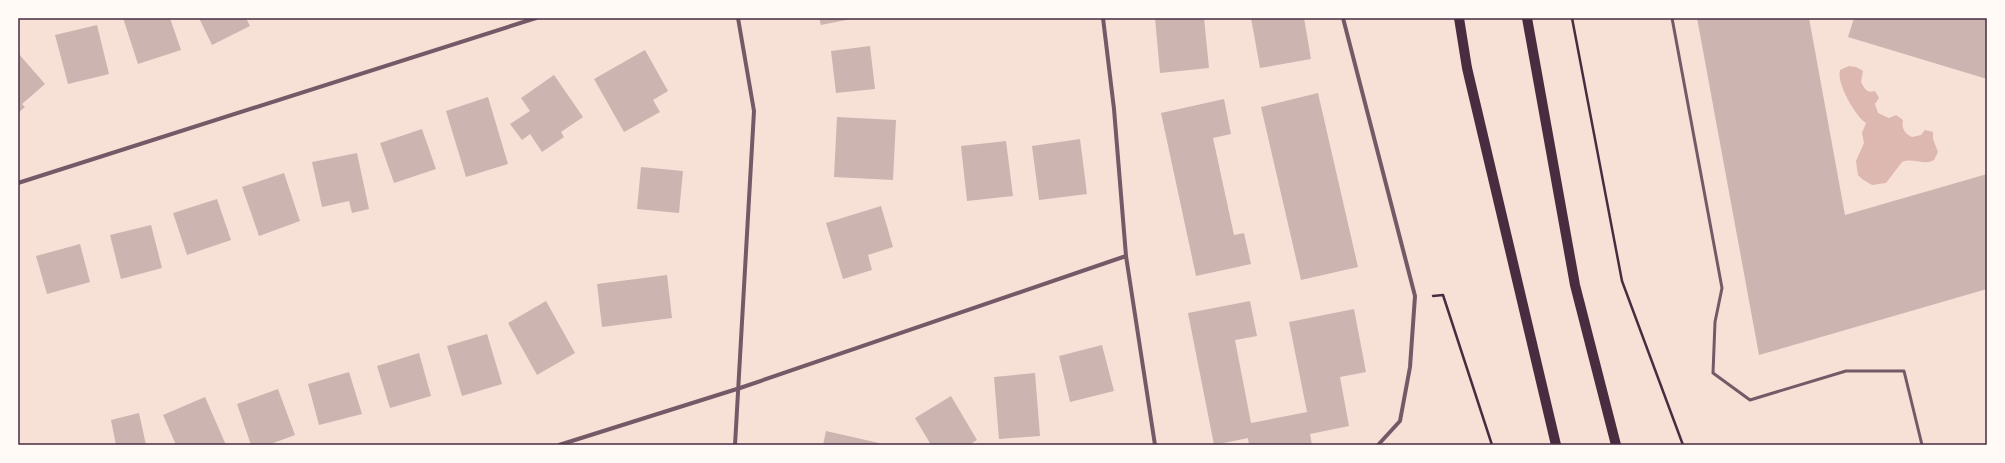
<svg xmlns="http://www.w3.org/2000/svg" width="2005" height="463" viewBox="0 0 2005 463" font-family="'Public Sans',sans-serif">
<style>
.water{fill:#dcb8b0}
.building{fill:#ccb4b1}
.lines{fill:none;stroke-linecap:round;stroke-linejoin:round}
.path{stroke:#4a2c40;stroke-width:2.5}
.service{stroke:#755966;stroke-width:3}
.minor{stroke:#755966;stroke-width:4}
.primary{stroke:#4a2c40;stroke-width:10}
.neatline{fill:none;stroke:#4a2c40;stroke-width:1.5}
</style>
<rect width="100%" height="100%" fill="#f7e1d7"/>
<path class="water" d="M1849,66L1856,67L1863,71L1861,82C1864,88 1867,94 1875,91L1879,98L1875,104L1878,113L1889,118L1896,115L1903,120C1901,128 1905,134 1912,137L1921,135L1925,130L1933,132V139L1938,152L1934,160C1924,166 1913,157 1902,162L1886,183L1872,185L1862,179L1858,175L1856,161L1864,143L1862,133L1866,123C1856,117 1836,83 1840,70Z"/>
<path class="building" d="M123,18H170L181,50L138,64Z
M199,18H246L250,26L212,45Z
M819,18H851V19L821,25Z
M1155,18H1204L1209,68L1160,73Z
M1251,18H1304L1311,59L1260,68Z
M1697,18H1809L1845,215L1987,174V289L1759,355Z
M1854,18H1987V79L1848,37Z
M97,25L109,74L68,84L55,35Z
M870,46L875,89L836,93L831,51Z
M645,50L668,91L653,100L660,112L624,132L594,79Z
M18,53L45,84L22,104L25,107L18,113Z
M554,75L583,117L561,132L564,137L542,152L530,134L522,140L510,124L530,111L521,98Z
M1318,93L1358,267L1301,280L1261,107Z
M488,97L508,164L466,177L446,111Z
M1224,99L1231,134L1213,138L1234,235L1244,233L1251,264L1196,276L1161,113Z
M837,117L896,120L893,180L834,177Z
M422,129L436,169L394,183L380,143Z
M1080,139L1087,194L1039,200L1032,146Z
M1006,141L1013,196L967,201L961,146Z
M357,153L369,209L352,213L349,201L322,207L312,162Z
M641,167L683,171L679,213L637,209Z
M284,173L300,221L259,236L242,187Z
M217,199L231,240L187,255L173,213Z
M881,206L893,247L868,255L872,270L843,279L826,223Z
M151,225L162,268L121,279L110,235Z
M80,244L90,282L47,294L36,256Z
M667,275L672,318L602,327L597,284Z
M546,301L575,353L537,375L508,323Z
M1250,301L1257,336L1235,340L1251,423L1307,412L1289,322L1354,309L1366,372L1340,377L1349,426L1310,434L1312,445H1249L1248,438L1214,445L1188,313Z
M487,334L502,384L462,396L447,346Z
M1102,345L1114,391L1070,402L1059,356Z
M419,353L431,396L390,408L377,366Z
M349,372L362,414L319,425L308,384Z
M1035,373L1040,436L999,439L994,377Z
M278,389L295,435L268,445H251L237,404Z
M951,396L977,440L969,445H931L915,418Z
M205,397L226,445H176L163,415Z
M139,413L146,445H116L111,420Z
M826,431L879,443V445H823Z"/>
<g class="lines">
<path class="path" d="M1572,18L1622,281L1683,445
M1433,296L1443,295L1492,445"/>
<path class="service" d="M1672,18L1722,288L1715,322L1713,373L1750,400L1846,371H1904L1922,445"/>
<path class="minor" d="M1103,18L1114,109L1126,256L1155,445
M1343,18L1415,296L1410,367L1400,421L1378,445
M18,183L536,18
M559,445L740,388L1126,256
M735,445L754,111L738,18"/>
<path class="primary" d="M1459,18L1467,68L1556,445
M1527,18L1575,285L1616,445"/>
</g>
<rect width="2005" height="463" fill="none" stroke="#fffaf5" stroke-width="38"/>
<rect x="19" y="19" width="1967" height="425" class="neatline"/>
</svg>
